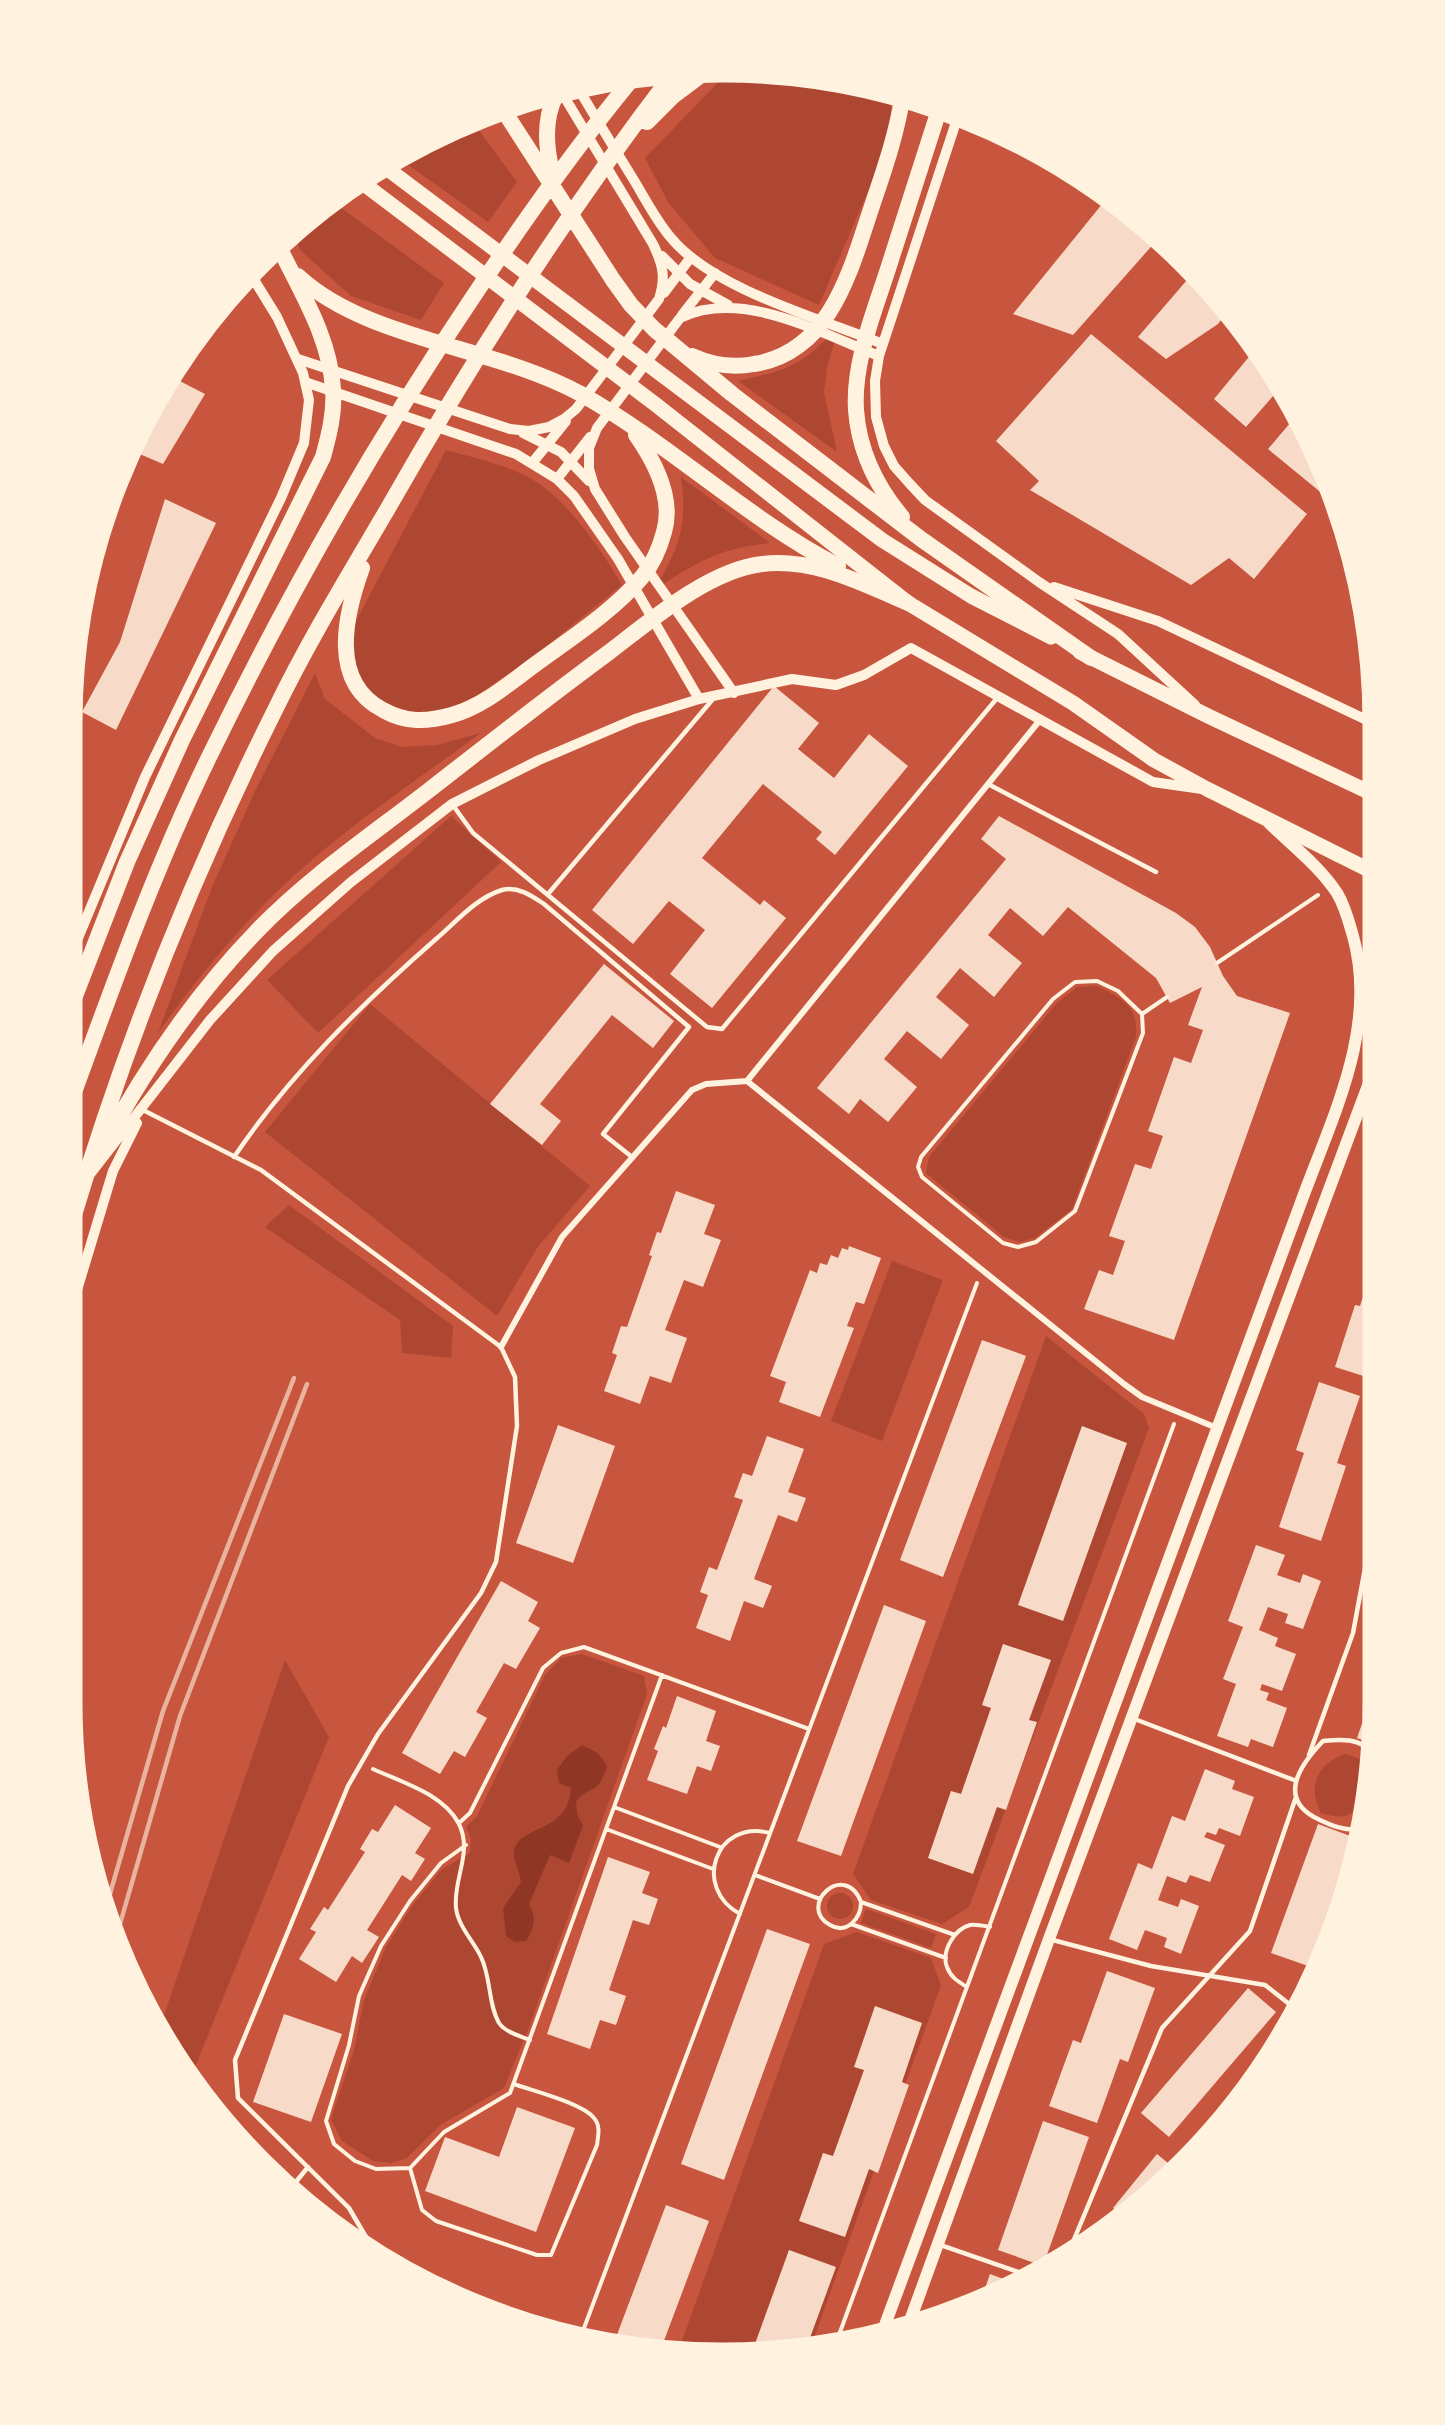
<svg xmlns="http://www.w3.org/2000/svg" width="1445" height="2425" viewBox="0 0 1445 2425" font-family="'Space Grotesk',sans-serif">
<style>
.green{fill:#ae4732}
.water{fill:#8f3625}
.building{fill:#f7dbc8}
.lines{fill:none;stroke-linecap:round;stroke-linejoin:round}
.path{stroke:#fff3e0;stroke-width:4}
.service{stroke:#fff3e0;stroke-width:4.5}
.minor{stroke:#fff3e0;stroke-width:6}
.tertiary{stroke:#fff3e0;stroke-width:10}
.secondary{stroke:#fff3e0;stroke-width:12}
.primary{stroke:#fff3e0;stroke-width:15}
.trunk{stroke:#fff3e0;stroke-width:16}
.rail{stroke:#e9b49f;stroke-width:4.5}
.rim{fill:none;stroke:#fff3e0;stroke-width:3}
</style>
<rect width="100%" height="100%" fill="#c8553d"/>
<path class="green" d="M729,71L849,83L890,95L892,135L819,305L715,258L668,202L645,158Z
M472,121L517,182L488,222L400,159Z
M333,202L444,283L421,320L351,296L300,250L295,234Z
M839,326L827,368L824,392L837,452L738,381C791,369 801,366 839,326Z
M446,450C478,459 518,467 545,488C576,513 602,551 622,585L534,656L476,696L444,712H410L384,703L366,688L353,660L355,623Z
M681,477L770,543C718,548 698,562 655,589C679,547 688,527 681,477Z
M315,673L325,699L375,738L402,747L437,745L481,733C403,790 319,845 253,916C218,953 187,992 158,1033L212,887L256,789Z
M451,816L501,862L318,1033L267,980Z
M1097,986C1123,999 1138,1005 1136,1037L1072,1209L1035,1238L1019,1242L1004,1237L926,1173L929,1157L1056,1004L1077,987Z
M370,1004L590,1186L537,1248L497,1316L265,1132Z
M289,1205L453,1326L451,1358L402,1353L400,1320L265,1227Z
M892,1261L943,1280L882,1441L831,1421Z
M1046,1336L1144,1414L1149,1428L969,1907L942,1924L871,1900L853,1874Z
M582,1654L644,1676L647,1694L528,2030L504,2088L440,2125L407,2158L392,2163L373,2161L342,2141L331,2119L354,2050L364,2000L386,1947L412,1906L442,1869L470,1853L471,1838L466,1827L477,1816L545,1675L561,1658Z
M285,1660L329,1737L191,2077L160,2027Z
M1345,1754L1358,1758L1368,1770C1362,1800 1360,1826 1321,1813C1307,1786 1317,1764 1345,1754Z
M827 1906a13 13 0 1 1 26 0a13 13 0 1 1-26 0Z
M866,1909L936,1934L931,1948L861,1923Z
M857,1932L931,1958L941,1985L811,2346L723,2354L679,2349L824,1944Z"/>
<path class="water" d="M582,1745L598,1753L607,1766C597,1797 594,1782 576,1801L577,1814L583,1826L569,1863L550,1855L529,1904C537,1918 534,1928 526,1941L515,1942L506,1936L503,1908L521,1882C520,1873 514,1862 514,1855C514,1823 568,1837 571,1788L559,1783L557,1770L567,1756Z"/>
<path class="building" d="M1107,198L1157,240L1073,335L1013,314Z
M1193,273L1225,315L1218,324L1166,359L1138,337Z
M1091,334L1307,514L1254,579L1229,558L1191,585L1030,490L1039,481L996,441Z
M1253,352L1280,388L1246,427L1214,399Z
M172,377L205,394L163,464L135,452Z
M1296,416L1329,489L1324,495L1268,449Z
M165,499L216,523L116,730L82,712L120,642Z
M774,686L819,723L798,749L834,778L869,734L908,766L835,855L816,839L822,832L763,784L702,858L760,905L764,900L786,918L712,1008L670,974L705,930L669,901L633,944L592,910Z
M999,816L1176,913L1195,927L1210,947L1223,976L1237,996L1290,1013L1174,1340L1084,1309L1099,1270L1113,1275L1125,1241L1109,1236L1135,1164L1151,1169L1163,1136L1148,1131L1174,1057L1191,1063L1203,1030L1188,1025L1202,987L1170,1003L1156,978L1068,907L1043,936L1010,908L988,935L1022,963L994,997L960,968L936,997L969,1025L941,1059L907,1031L884,1059L917,1087L888,1122L860,1099L849,1114L817,1088L1006,859L981,839Z
M604,964L674,1021L653,1048L612,1015L540,1104L561,1121L542,1145L490,1104Z
M676,1191L715,1205L704,1234L721,1240L703,1287L684,1280L665,1330L687,1338L671,1383L650,1376L640,1404L604,1391L617,1355L612,1353L621,1326L627,1327L652,1256L649,1255L657,1232L661,1233Z
M849,1246L881,1258L864,1304L856,1302L847,1326L854,1328L820,1417L779,1402L786,1382L770,1376L810,1270L817,1273L820,1263L827,1265L831,1255L838,1258L842,1248L848,1250Z
M1373,1266V1379L1335,1367L1355,1305L1360,1306Z
M982,1340L1026,1356L943,1577L900,1560Z
M1319,1382L1360,1396L1337,1463L1346,1466L1321,1541L1279,1527L1304,1453L1296,1450Z
M558,1425L615,1446L573,1563L516,1543Z
M1082,1426L1127,1443L1063,1621L1018,1605Z
M767,1436L804,1449L788,1492L806,1498L797,1522L778,1515L754,1579L772,1586L763,1608L744,1601L730,1641L696,1628L708,1595L700,1592L709,1567L717,1570L743,1500L734,1497L743,1473L752,1476Z
M1256,1545L1285,1555L1277,1575L1300,1583L1303,1574L1321,1581L1303,1629L1285,1623L1288,1614L1268,1607L1259,1630L1278,1638L1275,1646L1296,1654L1282,1691L1262,1684L1260,1690L1269,1693L1266,1700L1287,1708L1273,1747L1251,1739L1248,1747L1217,1736L1236,1684L1223,1679L1243,1627L1228,1621Z
M501,1581L538,1602L528,1621L540,1628L516,1669L504,1663L476,1712L487,1718L465,1757L454,1751L440,1774L402,1753Z
M884,1605L926,1621L841,1856L797,1841Z
M1003,1644L1051,1660L1029,1720L1037,1722L1006,1810L997,1807L973,1874L928,1858L951,1791L961,1794L991,1708L982,1705Z
M1373,1692V1744L1357,1738Z
M677,1696L716,1711L706,1741L720,1746L711,1771L697,1766L687,1794L647,1780L658,1751L654,1749L663,1726L666,1728Z
M1205,1769L1235,1781L1232,1789L1254,1797L1240,1836L1219,1828L1216,1835L1207,1832L1204,1837L1225,1845L1210,1882L1190,1875L1186,1883L1167,1876L1158,1900L1178,1907L1181,1899L1199,1906L1181,1954L1164,1947L1167,1938L1145,1930L1137,1950L1109,1939L1138,1863L1152,1869L1172,1816L1185,1821Z
M395,1805L431,1828L415,1853L425,1859L411,1881L402,1875L367,1930L379,1937L362,1963L352,1956L336,1982L299,1959L316,1932L310,1929L324,1907L328,1910L365,1852L360,1849L372,1829L378,1832Z
M1318,1824L1353,1837L1345,1858L1350,1860L1343,1894L1335,1892L1330,1905L1333,1906L1311,1967L1271,1953Z
M608,1857L650,1872L642,1893L658,1899L649,1925L633,1920L609,1990L626,1996L616,2025L600,2020L590,2049L547,2034Z
M767,1929L810,1944L724,2180L681,2164Z
M1107,1971L1155,1988L1128,2062L1120,2059L1097,2123L1049,2106L1073,2040L1081,2043Z
M1248,1988L1276,2012L1169,2137L1141,2113Z
M875,2006L922,2023L902,2082L909,2085L878,2173L869,2169L845,2237L799,2221L823,2153L833,2156L864,2070L854,2067Z
M284,2014L342,2034L311,2122L253,2102Z
M517,2107L575,2128L536,2232L425,2191L445,2137L499,2157Z
M1043,2121L1089,2137L1043,2266L998,2250Z
M1157,2154L1174,2168L1120,2220L1097,2235L1116,2211L1113,2208Z
M312,2196L336,2215L332,2221L307,2201Z
M666,2205L709,2221L662,2346L615,2340Z
M789,2250L836,2267L807,2346L752,2352Z
M990,2274L1014,2283L982,2297Z"/>
<g class="lines">
<path class="path" d="M1217,963L1318,895
M1097,981L1118,991L1142,1014L1143,1033L1075,1211L1036,1242L1018,1247L1003,1243L922,1177L918,1167L921,1157L1053,999L1075,982Z
M1142,1014L1167,997
M373,1769C401,1782 444,1794 459,1824C473,1853 453,1878 456,1908C458,1926 474,1942 481,1957C491,1977 488,2004 499,2023C505,2032 520,2036 530,2040
M614,1807L720,1847
M459,1823L470,1813L543,1668L561,1653L584,1647L809,1729
M606,1829L713,1869
M466,1845L441,1863L410,1901L381,1946L359,1996L349,2045L326,2121L334,2144L355,2161L376,2169L410,2168L444,2132L510,2093L662,1675
M755,1875L820,1899
M861,1902C861,1918 847,1935 830,1925C796,1906 845,1860 861,1902L955,1935
M740,1914C692,1888 715,1819 770,1833
M851,1924L946,1958
M967,1987C959,1982 951,1978 947,1967C941,1952 954,1929 970,1925C976,1924 984,1926 990,1927
M410,2168L422,2210L436,2221L537,2255H551L597,2145C598,2136 601,2126 594,2118C582,2103 533,2091 514,2084
M581,2336L977,1283
M836,2343L1174,1424"/>
<path class="service" d="M988,784L1156,872
M452,804L473,833L707,1027L722,1029L998,697
M548,894L713,699
M143,1110L261,1170L501,1347L515,1377L517,1426L496,1562L481,1593L378,1734L348,1786L235,2060L238,2098L349,2208L376,2254
M234,1157C290,1074 362,1004 436,939C456,922 476,898 502,890C518,886 532,896 544,904L689,1027L603,1134L632,1157
M1132,1718L1294,1780
M1309,1755L1353,1633L1366,1563
M1356,1829C1344,1831 1331,1825 1320,1820C1276,1800 1299,1766 1323,1741C1341,1739 1359,1738 1372,1752
M1049,1939L1151,1966L1265,1985L1293,2007
M1207,2138L1228,2113
M291,2188L308,2167
M938,2244L1030,2276
M1068,2254L1162,2028L1250,1931L1296,1797"/>
<path class="minor" d="M747,1081L1040,720
M501,1347L562,1237L692,1090L706,1084L747,1081L1124,1384L1142,1397L1217,1428"/>
<path class="tertiary" d="M578,88C597,120 616,151 635,182C647,202 657,222 672,239C715,290 822,319 883,344
M958,116L879,356L875,381L876,417L884,446L894,466L910,484L925,500L1039,582L1118,634L1195,705
M662,256L690,284L728,305
M664,293L691,257
M682,315L715,273
M298,359L510,429L529,431L549,427L564,419L576,409L659,299C666,277 663,265 653,244L562,93
M305,382L516,454L557,479L574,496L618,559L699,699
M523,433L561,452L589,481
M533,462L566,421
M557,479L590,437
M1054,587L1158,621L1373,723
M734,693L625,537L595,489L589,469V448L597,428L680,318C742,288 820,333 879,356
M73,950L145,777L281,498L304,443L309,400L303,373L277,317L251,275
M91,1173L210,1020L273,951L351,882L452,804L539,760L635,719L699,699L792,679L836,685L864,675L911,648L1153,782L1202,789
M74,1300L113,1171L137,1123"/>
<path class="secondary" d="M908,2326L1049,1939L1373,1072
M882,2333L1300,1205C1331,1119 1379,1029 1353,936C1349,922 1345,906 1337,893C1320,867 1293,846 1270,824"/>
<path class="primary" d="M385,167L882,540L971,596L1051,637
M360,181L655,404L908,603L1073,703L1154,760L1207,789L1373,872
M1080,652L1208,716L1373,794"/>
<path class="trunk" d="M504,111L613,280L631,305L654,329L732,394L921,539L1091,658
M647,122L673,96L705,72
M553,176C546,150 543,120 556,95
M298,276C368,341 494,346 581,394C671,445 746,518 838,566
M692,356C712,365 733,368 754,364C830,352 850,272 871,209C883,173 896,137 902,99
M902,517C876,486 859,451 856,410C853,364 873,315 887,272C904,218 922,164 939,110
M362,568C345,615 329,682 383,710C406,723 427,722 452,715C484,706 511,682 537,663C574,636 613,611 642,577C652,565 660,547 664,532C674,498 655,462 636,435
M73,1001L127,862L182,740L323,457C329,435 335,412 333,389C330,338 301,292 279,247
M73,1095C115,980 157,863 211,753C288,595 375,442 473,297C523,222 575,148 632,79
M101,1150C143,1072 195,995 257,931C308,878 370,836 428,791C488,744 547,698 608,653C650,621 709,570 762,564C815,558 861,583 908,603
M74,1215C126,1041 195,870 276,708C309,640 349,575 387,510C473,359 566,213 672,75"/>
<path class="rail" d="M105,1911L163,1711L294,1378
M116,1938L180,1716L307,1384"/>
</g>
<path d="M0 0H1445V2425H0ZM722 81H723A641 641 0 0 1 1364 722V1703A641 641 0 0 1 723 2344H722A641 641 0 0 1 81 1703V722A641 641 0 0 1 722 81Z" fill="#fff3e0" fill-rule="evenodd"/>
<path class="rim" d="M722 81H723A641 641 0 0 1 1364 722V1703A641 641 0 0 1 723 2344H722A641 641 0 0 1 81 1703V722A641 641 0 0 1 722 81Z"/>
</svg>
